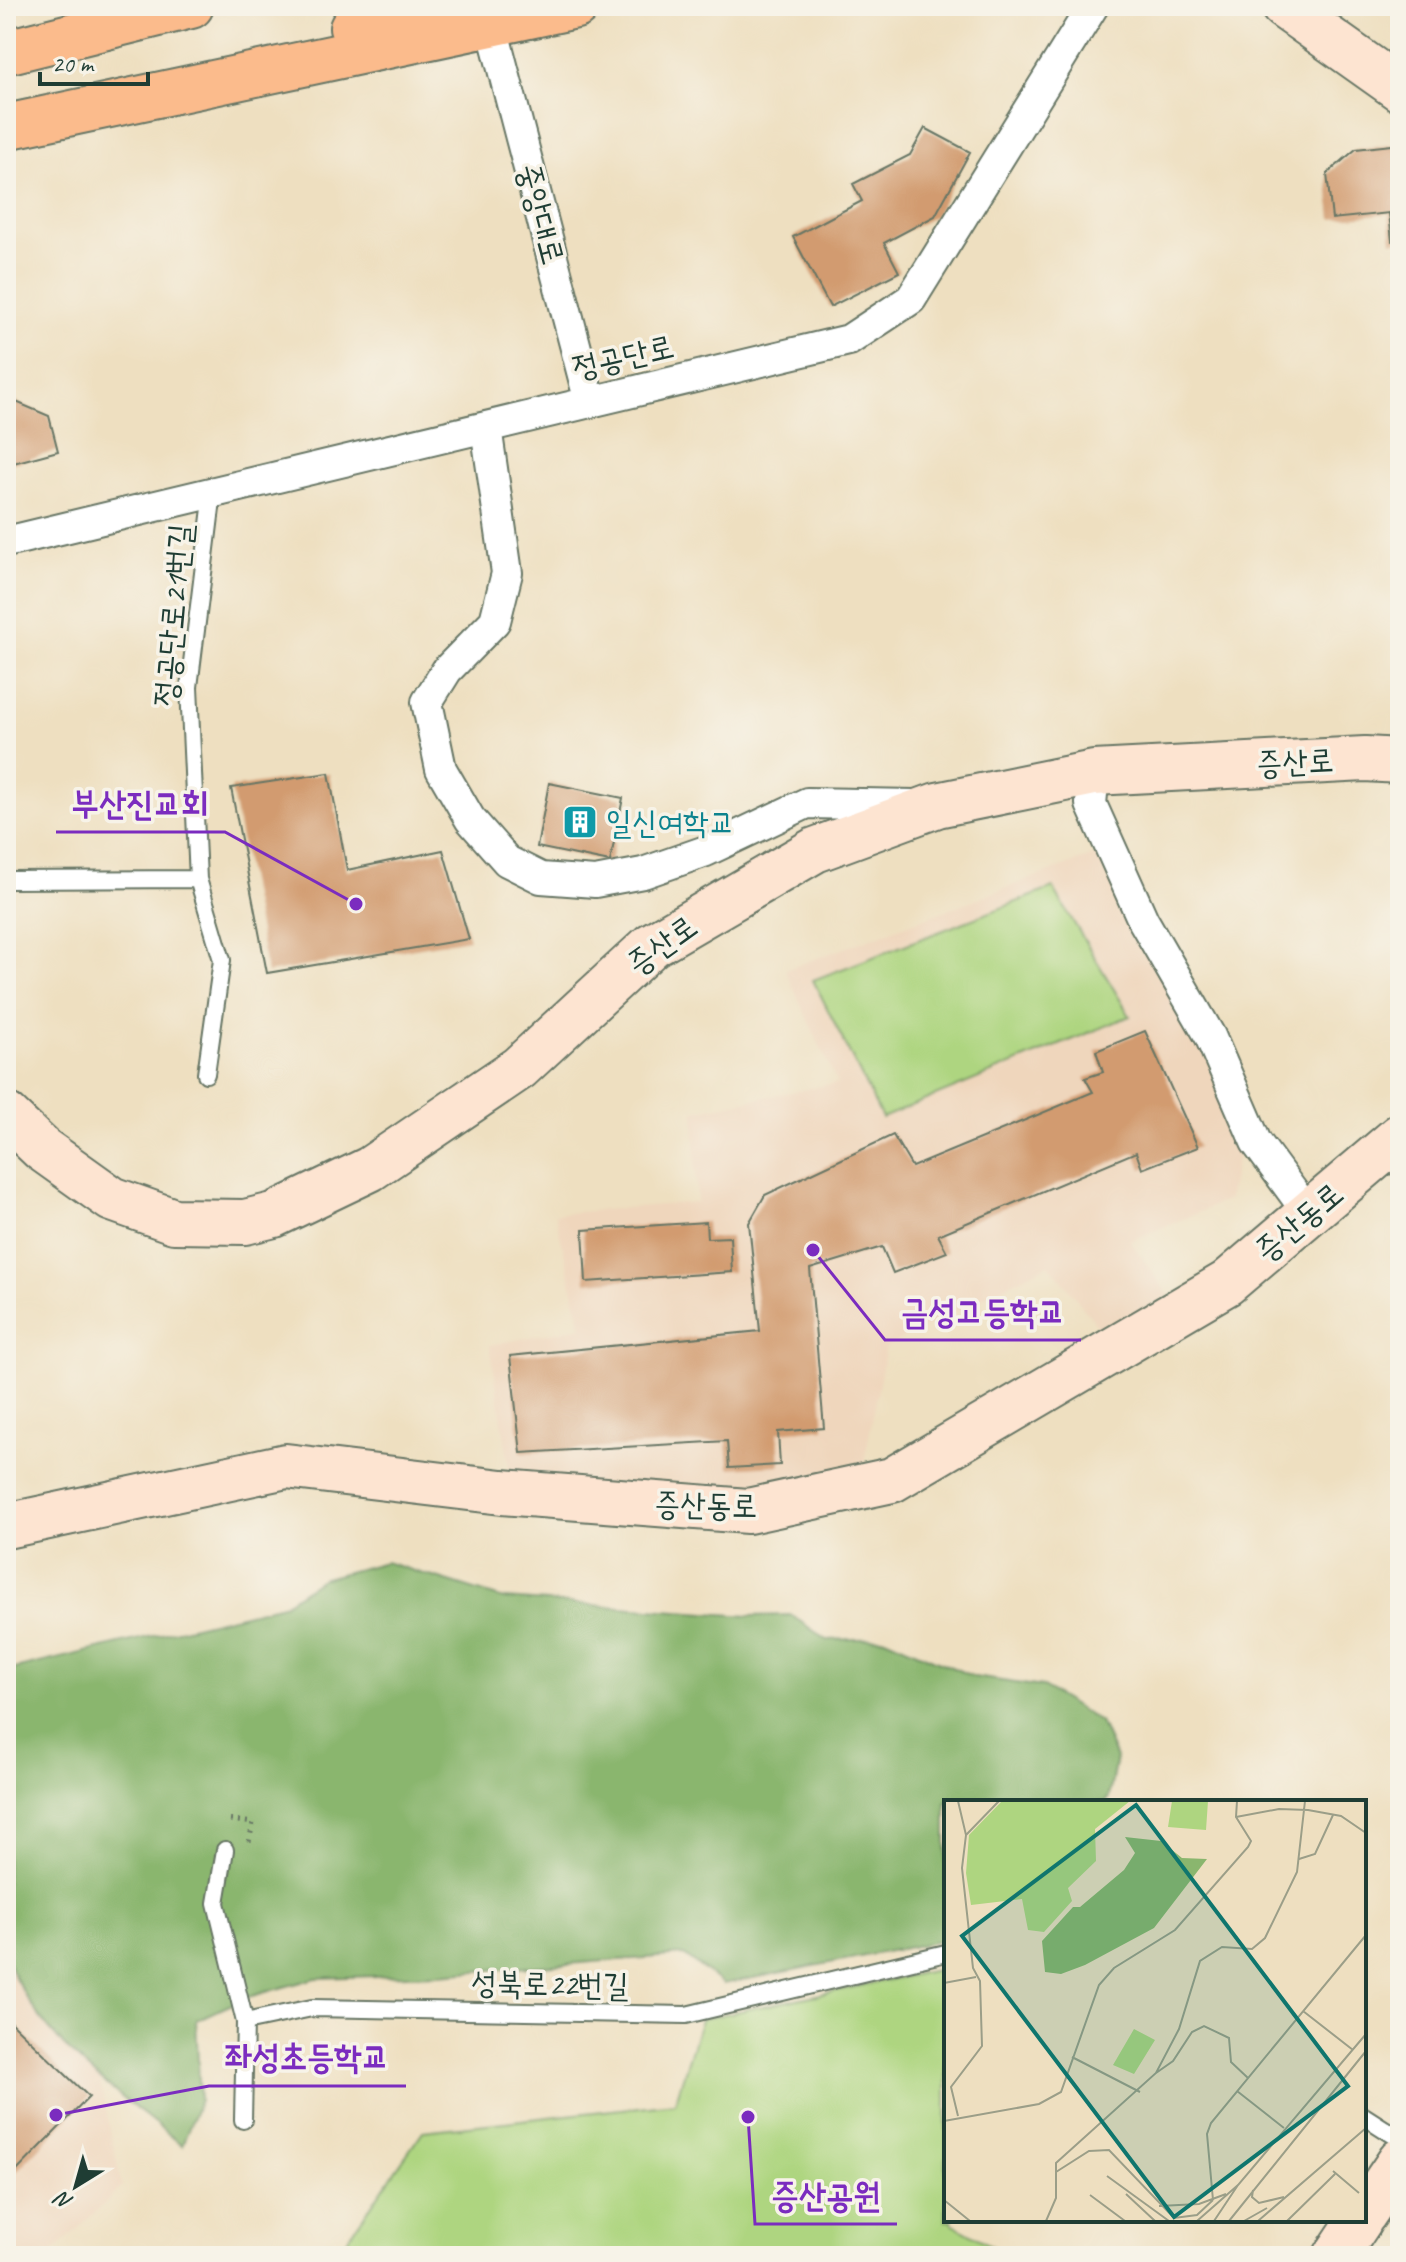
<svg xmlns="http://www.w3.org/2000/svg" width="1406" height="2262" viewBox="0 0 1406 2262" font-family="Caveat,'Poor Story',sans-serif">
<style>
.built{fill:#efd6bc}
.green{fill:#aed580;stroke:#66895a;stroke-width:2}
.forest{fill:#8ab66e;stroke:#547a51;stroke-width:2}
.building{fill:#d29b6f}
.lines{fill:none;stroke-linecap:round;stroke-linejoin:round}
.lane-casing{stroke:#677665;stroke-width:20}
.street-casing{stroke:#677665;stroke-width:34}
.secondary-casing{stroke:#677665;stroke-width:48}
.primary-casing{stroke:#677665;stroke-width:48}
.path{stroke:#677665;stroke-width:5;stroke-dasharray:2 6;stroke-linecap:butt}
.lane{stroke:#fff;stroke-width:16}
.street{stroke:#fff;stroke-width:30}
.secondary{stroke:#fde4d1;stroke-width:44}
.primary{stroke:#fbbb8c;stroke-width:44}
.labels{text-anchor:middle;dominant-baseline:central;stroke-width:7;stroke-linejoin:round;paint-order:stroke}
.street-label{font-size:32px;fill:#1f3d34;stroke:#f7f3e8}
.culture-label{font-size:32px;fill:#0d838f;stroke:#f7f3e8;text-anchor:start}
.inset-road{fill:none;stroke:#9b9e88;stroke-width:2}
.view{fill:#0f766e;fill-opacity:0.15;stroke:#0f766e;stroke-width:4}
.inset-edge{fill:none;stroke:#1f3d34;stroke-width:4}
.leader{fill:none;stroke:#7b2cbf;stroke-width:3}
.callout-dot{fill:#7b2cbf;stroke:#f7f3e8;stroke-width:3}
.callout-label{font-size:34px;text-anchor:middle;font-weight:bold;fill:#7b2cbf;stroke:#f7f3e8;stroke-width:7;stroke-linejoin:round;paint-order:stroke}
</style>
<rect width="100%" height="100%" fill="#f7f3e8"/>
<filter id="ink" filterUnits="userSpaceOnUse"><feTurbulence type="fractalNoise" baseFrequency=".0125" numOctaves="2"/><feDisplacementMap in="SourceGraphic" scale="16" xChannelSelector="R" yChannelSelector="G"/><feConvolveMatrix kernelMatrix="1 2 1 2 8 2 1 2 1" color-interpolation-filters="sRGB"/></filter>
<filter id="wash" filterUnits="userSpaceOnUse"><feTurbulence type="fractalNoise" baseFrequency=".006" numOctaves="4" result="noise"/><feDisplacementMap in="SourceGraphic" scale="32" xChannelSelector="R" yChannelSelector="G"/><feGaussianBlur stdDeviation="1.8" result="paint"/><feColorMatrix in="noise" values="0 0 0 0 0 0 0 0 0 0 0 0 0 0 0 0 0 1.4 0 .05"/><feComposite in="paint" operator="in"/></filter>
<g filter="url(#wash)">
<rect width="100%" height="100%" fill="#eedfc0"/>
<path class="built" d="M1101,853L1247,1112L1228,1200L1130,1241L1170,1297L1102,1331L1049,1264L886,1347L865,1457L867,1470L740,1500L512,1485L490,1345L582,1327L555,1214L697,1202L694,1111L837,1083L785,970Z
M6,1874L92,2043L122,2187L49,2256H6Z"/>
<path class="green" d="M1053,888L1130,1016L882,1118L813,980Z
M946,1968V2220H952V2223L1009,2256H336L423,2131L675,2103L701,2019Z"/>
<path class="forest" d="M385,1562L504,1599L749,1616L791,1615L827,1640L885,1638L974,1677L1043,1687L1100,1722L1116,1758L1109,1797L1105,1802H946V1940L723,1984L684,1955L438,1974L316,1978L248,1997L196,2020L200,2100L182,2145C115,2090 37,2041 6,1956V1671L282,1605L321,1579Z"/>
<g id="blocks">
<path class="building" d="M925,128L970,152L935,216L884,243L899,272L830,307L793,237L862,201L853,184L910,155Z
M1400,144V240L1392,241L1389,213L1332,219L1327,174L1356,149Z
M6,390L9,399L49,416L58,451L6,465Z
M329,773L347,870L443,850L469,939L267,973L231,788Z
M549,783L623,798L610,862L537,847Z
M1145,1031L1198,1147L1142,1169L1136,1152L938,1235L947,1252L893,1273L882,1247L810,1269L824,1428L778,1432L780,1465L729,1468L727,1441L521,1453L510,1356L760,1331L749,1223L765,1195L893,1135L912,1167L1093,1092L1085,1078L1103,1072L1096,1051Z
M706,1222L707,1238L730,1237L732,1272L586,1282L583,1230Z
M11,2022L89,2097L6,2182V2026Z"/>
</g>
</g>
<g filter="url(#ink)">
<use href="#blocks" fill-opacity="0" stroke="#677665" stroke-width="2"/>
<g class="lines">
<g class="lane-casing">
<path id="lane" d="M6,880L198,879
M206,1074L222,960L198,879L189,687L213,492
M225,1850L216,1903L245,2022
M1364,2116L1400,2139
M243,2120L245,2022L312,2008L686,2015L946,1953"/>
</g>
<g class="street-casing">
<path id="street" d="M492,27L590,402
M486,427L507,573L495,621L447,670L427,702L441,769L470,819L507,861L541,878L595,882L643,873L706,851L807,803L915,805
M6,542L849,340L911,299L1093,6
M1094,773L1091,804L1143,920L1210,1036L1256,1142L1309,1214"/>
</g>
<g class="secondary-casing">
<path id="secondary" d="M1283,6L1400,89
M6,1115L42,1149L112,1199L174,1221L245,1222L274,1215L370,1169L519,1068L652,945L815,850L937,805L1094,773L1365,759L1400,761
M6,1526L286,1466L502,1492L748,1511L892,1480L1227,1283L1400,1136
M1364,2214L1400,2161
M1336,2256L1360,2220"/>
</g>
<g class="primary-casing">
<path id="primary" d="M352,28L405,14L415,6
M6,52L191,6
M6,127L576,6"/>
</g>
<path class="path" d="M230,1820L253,1823L249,1842"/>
<use href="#lane" class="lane"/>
<use href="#street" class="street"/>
<use href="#secondary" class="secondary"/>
<use href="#primary" class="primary"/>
</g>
</g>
<defs>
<g id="building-square" transform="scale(1.8)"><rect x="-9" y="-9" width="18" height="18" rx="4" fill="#0f9aa8" stroke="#f7f3e8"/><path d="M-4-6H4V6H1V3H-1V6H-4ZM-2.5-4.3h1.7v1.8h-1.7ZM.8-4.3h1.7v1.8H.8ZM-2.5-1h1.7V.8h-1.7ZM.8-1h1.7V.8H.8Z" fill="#fff"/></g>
</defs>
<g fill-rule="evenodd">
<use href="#building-square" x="580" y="822"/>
</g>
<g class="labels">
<g class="street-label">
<text transform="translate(541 214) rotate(75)">중앙대로</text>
<text transform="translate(623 357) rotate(-13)">정공단로</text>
<text transform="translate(173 615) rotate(-85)">정공단로21번길</text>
<text transform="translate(1295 762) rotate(-3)">증산로</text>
<text transform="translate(662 945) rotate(-36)">증산로</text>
<text transform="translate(1299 1222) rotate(-40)">증산동로</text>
<text transform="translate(706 1505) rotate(1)">증산동로</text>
<text transform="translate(550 1984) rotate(1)">성북로22번길</text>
</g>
<g class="culture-label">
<text x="606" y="822">일신여학교</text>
</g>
</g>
<g transform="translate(944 1800)">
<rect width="422" height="422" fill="#eedfc0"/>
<path d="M58,1H186L151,29L152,61L124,88L128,101L100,132L84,130L78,99L27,105L22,73L25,35ZM228,1H264L262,30L224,27ZM190,229L211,240L190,274L169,265Z" fill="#aed580"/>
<path d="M181,37L217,41L238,58L263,59L210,128L141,165L117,174L101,172L98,141L129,107H136L180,70L191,53Z" fill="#8ab66e"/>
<path class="inset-road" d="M14,1L22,35L18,68L29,168L36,181L38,246L7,287L14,316M292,17L335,9L364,10L397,16L422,33M22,35L55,1M355,59L371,54L389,15M0,183L32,177M359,211L409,250M128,257L196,292M212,273L229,261L248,232L260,226L285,238L287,262L304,278M293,291L340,328M0,321L95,304L117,292L155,185L170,168L231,130L304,47L307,41L292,17L293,1M389,371L415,393M112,372L145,351L165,350L230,418L253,415L269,400M163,376L225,421M309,390L308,397L315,403L340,397M182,394L211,421M146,395L181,421M0,400L26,421M269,400L263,334L267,323L422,135M215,406L255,404L282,394M102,421L112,398V363L212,273L235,229L256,161L278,147L308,149L321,138L353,72L361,1M253,421L294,385M270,421L294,385L422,234M285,421L422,251M300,421L323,408M314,421L422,328M343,421L391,374"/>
<path class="view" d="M192,5L404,286L230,417L18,136Z"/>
<rect width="422" height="422" class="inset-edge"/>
</g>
<path class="leader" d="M356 904L225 832H56M813 1250L885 1340H1081M56 2115L209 2086H406M748 2117L755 2224H897"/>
<g class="callout-dot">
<circle cx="356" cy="904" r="8"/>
<circle cx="813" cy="1250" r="8"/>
<circle cx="56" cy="2115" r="8"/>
<circle cx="748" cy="2117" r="8"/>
</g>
<g class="callout-label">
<text x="140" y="815">부산진교회</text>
<text x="983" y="1323">금성고등학교</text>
<text x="307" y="2068">좌성초등학교</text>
<text x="826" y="2207">증산공원</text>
</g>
<rect width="1406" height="2262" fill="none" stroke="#f7f3e8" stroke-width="32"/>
<g transform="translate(76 2186) rotate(217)" stroke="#f7f3e8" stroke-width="6" paint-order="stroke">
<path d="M0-6L14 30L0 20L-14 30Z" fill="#1f3d34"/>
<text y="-12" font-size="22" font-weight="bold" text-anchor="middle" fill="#1f3d34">N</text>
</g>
<path d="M40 72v12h108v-12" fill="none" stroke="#1f3d34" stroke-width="4"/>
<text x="52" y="72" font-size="24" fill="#1f3d34" stroke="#f7f3e8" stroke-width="6" paint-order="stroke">20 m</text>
</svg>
